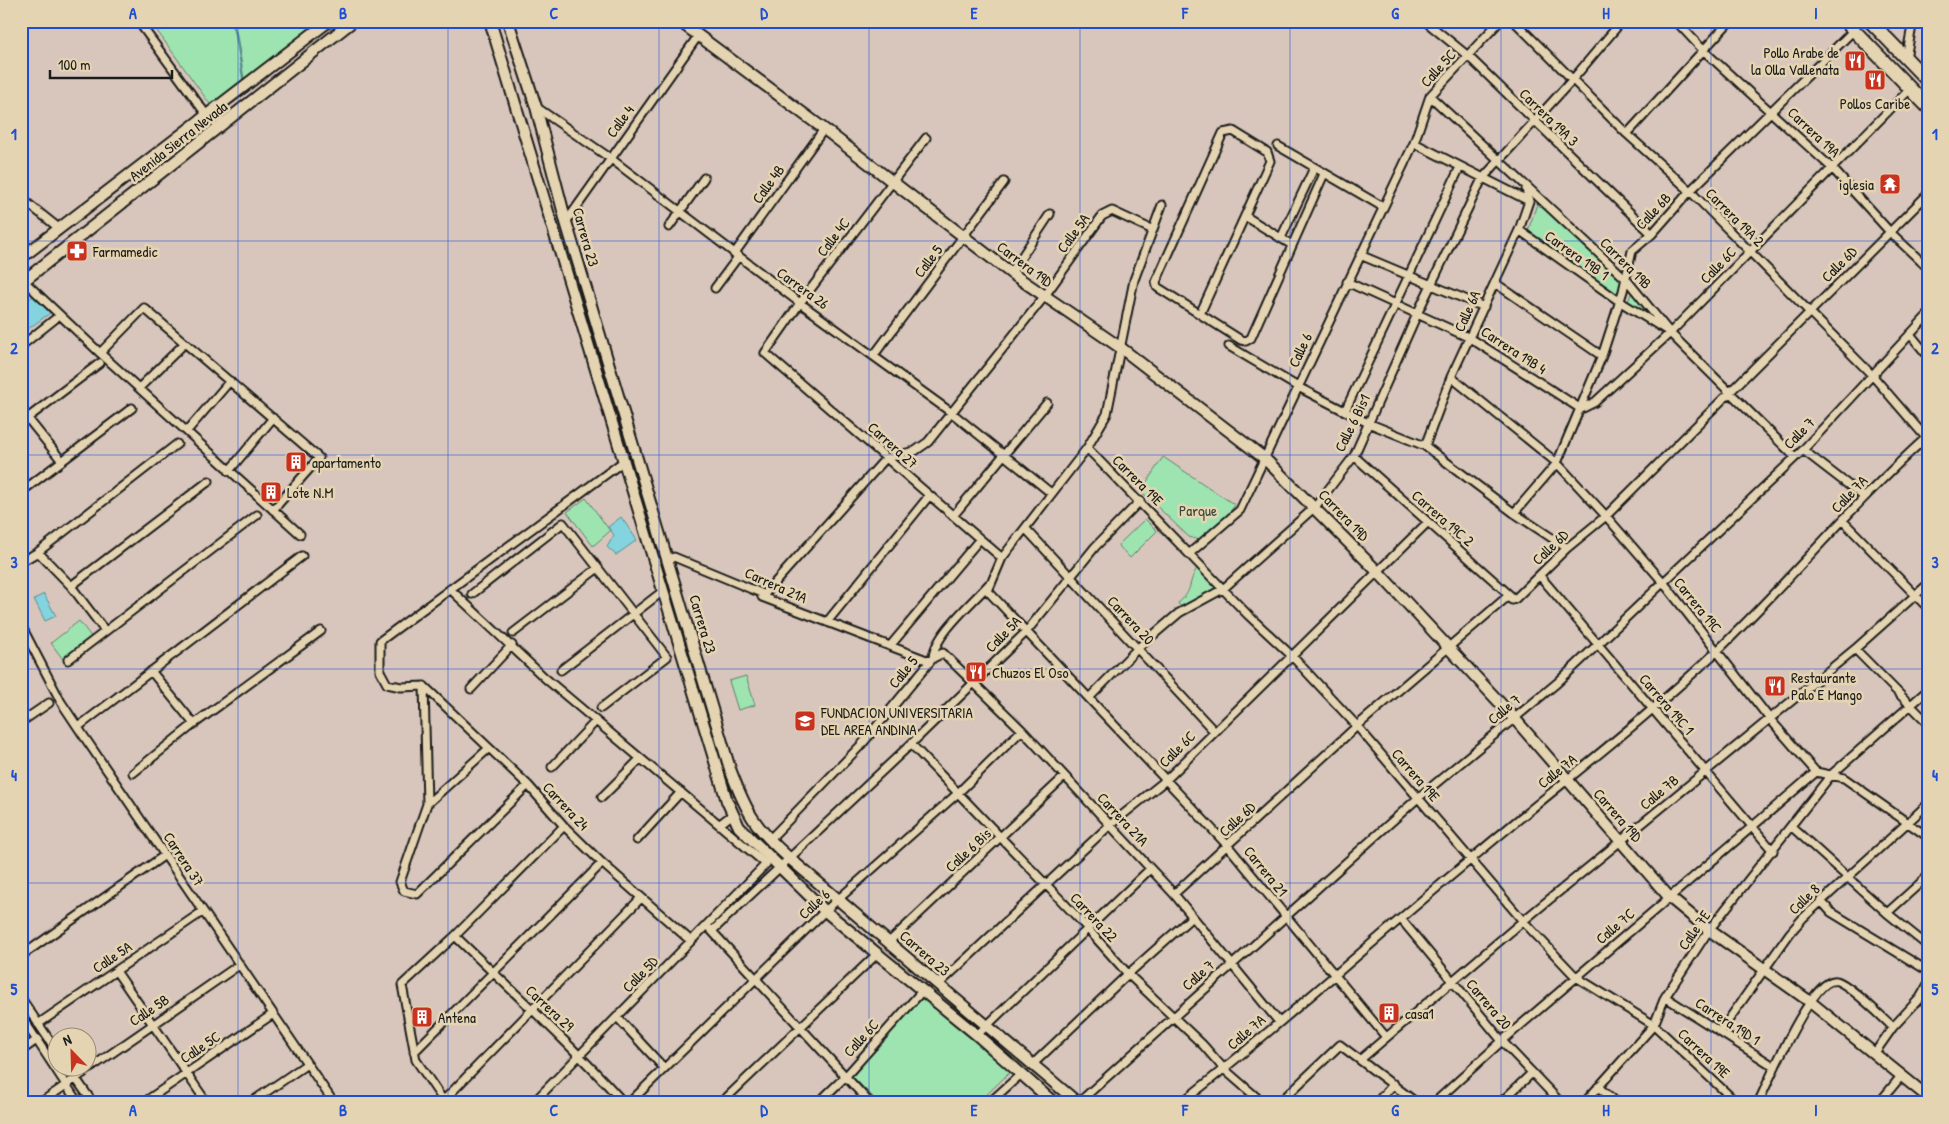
<svg xmlns="http://www.w3.org/2000/svg" width="1949" height="1124" viewBox="0 0 1949 1124" font-family="'Patrick Hand',sans-serif">
<style>
.green{fill:#9ee4b1;stroke:#5d8066}
.water{fill:#83d4de;stroke:#5a8a90}
.lines{fill:none;stroke-linecap:round;stroke-linejoin:round}
.stream{stroke:#5a8a90;stroke-width:2.5}
.street-casing{stroke:#1c1c1c;stroke-width:11}
.secondary-casing{stroke:#1c1c1c;stroke-width:14}
.highway-casing{stroke:#1c1c1c;stroke-width:16}
.street{stroke:#e5d4b1;stroke-width:7}
.secondary{stroke:#e5d4b1;stroke-width:10}
.highway{stroke:#e5d4b1;stroke-width:12}
.grid{fill:none;stroke:#1d4ed8;stroke-width:1;stroke-opacity:0.55}
.labels{text-anchor:middle;dominant-baseline:central;stroke-width:5;stroke-linejoin:round;paint-order:stroke}
.poi-label{font-size:15px;fill:#1c1c1c;stroke:#e5d4b1;text-anchor:start}
.street-label{font-size:15px;fill:#1c1c1c;stroke:#e5d4b1}
.park-label{font-size:15px;fill:#36443a;stroke:#e5d4b1}
.neatline{fill:none;stroke:#1d4ed8;stroke-width:2}
.grid-label{font-size:16px;text-anchor:middle;font-weight:bold;fill:#1d4ed8}
</style>
<rect width="100%" height="100%" fill="#d8c6bc"/>
<filter id="ink" filterUnits="userSpaceOnUse"><feTurbulence type="fractalNoise" baseFrequency=".02" numOctaves="2"/><feDisplacementMap in="SourceGraphic" scale="10" xChannelSelector="R" yChannelSelector="G"/><feConvolveMatrix kernelMatrix="1 2 1 2 8 2 1 2 1" color-interpolation-filters="sRGB"/></filter>
<g filter="url(#ink)">
<path class="green" d="M150,21H329L215,111Z
M1538,201L1622,279L1617,295L1528,231Z
M1632,291L1656,321L1628,302Z
M1163,457L1235,505L1210,538L1200,540L1189,537L1141,491Z
M586,498L610,531L593,546L567,512Z
M1145,519L1157,531L1130,558L1118,545Z
M1198,567L1220,588L1183,610L1178,603C1194,591 1187,582 1198,567Z
M79,621L93,639L65,662L51,643Z
M746,676L755,705L738,710L729,681Z
M921,995L1011,1071L978,1103H879L847,1071Z"/>
<path class="water" d="M33,296L50,313L24,332L21,328V305Z
M621,517L637,540L616,555L607,547L614,535L608,527Z
M44,594L56,616L45,621L34,599Z"/>
<g class="lines">
<path class="stream" d="M232,21L236,34L244,83"/>
<g class="street-casing">
<path id="street" d="M138,21L208,117
M1425,21L1468,56L1652,234
M1514,21L1627,134L1690,191L1872,375L1928,440
M1676,21L1703,50L1833,169L1890,232L1928,268
M1906,58L1913,21
M1430,96L1626,279L1670,333L1795,457
M536,107L610,158L800,303L952,413L1051,493
M1627,134L1730,21
M926,138L800,303L765,353L1002,558
M1414,143L1529,201
M1278,146L1383,207
M21,198L60,229
M1162,205L1134,280L1107,414L1087,448L1002,558L988,591L1228,846L1386,1037
M1245,216L1292,245
M566,222L698,36
M669,227L704,178
M1519,230L1619,301L1666,330
M1281,238L1314,168
M734,254L824,129
M1360,255L1484,307
M1011,273L1050,214
M24,281L100,353L300,534
M1347,282L1470,338L1581,409L1595,402L1670,333L1910,89
M1495,283L1602,356
M715,288L738,257
M1200,314L1270,161L1267,152L1233,131L1223,133L1156,282L1157,287L1241,340L1246,341L1251,338L1324,174
M1910,334L1928,356
M21,346L55,319
M1229,346L1298,387L1368,423L1425,446L1514,513L1567,548
M100,353L144,308L319,458L273,510
M874,355L1004,182
M1451,377L1557,463L1606,516L1663,582L1769,718L1816,772L1844,778L1928,837
M139,388L185,343
M21,410L62,461
M1345,411L1460,167
M21,423L100,363
M187,431L230,381
M1425,446L1451,377L1519,230L1529,201L1526,189
M1087,448L1248,615L1291,655L1357,726L1523,921L1576,977L1654,1025L1737,1103
M1803,450L1864,497
M1354,456L1512,597
M229,471L273,418
M21,492L132,408
M1514,513L1557,463L1602,356L1623,291L1632,251L1652,234L1690,191L1854,30
M953,516L1047,403
M1843,521L1928,608
M1026,529L1214,731
M38,552L71,586L105,631
M1190,553L1240,510L1414,143L1430,96L1500,21
M668,559L674,557L761,593L762,597L929,661
M21,562L38,552L177,444
M1540,576L1773,851
M71,586L209,481
M450,589L545,678L766,864L533,1103
M472,594L563,523L667,657L601,708
M762,597L886,458L915,451L928,442L1044,297L1102,216L1112,211L1153,230
M827,622L929,496
M21,625L61,702L83,735L334,1103
M513,633L598,568
M890,646L979,540
M1855,649L1928,723
M933,658L943,653L1022,730L1174,894L1279,1022
M68,660L257,515
M561,670L663,591
M151,671L194,724
M424,686L401,687L387,684L380,671V641L624,461
M424,686L427,804L400,882L404,891L417,894L528,785
M424,686L528,785L564,826L602,863L691,941
M471,689L512,645
M1089,698L1138,648L1179,613L1223,589L1315,507L1354,456L1418,312L1482,179L1573,79L1622,21
M21,714L24,720L49,703
M78,727L302,556
M911,744L1079,919L1128,974L1203,1045L1224,1069L1263,1103
M552,767L596,721
M133,773L194,724L321,631
M602,797L640,759
M427,804L488,749
M720,824L733,814
M1792,827L1887,913L1928,946
M637,840L681,792
M769,840L863,743L933,658C934,635 973,602 989,584
M1174,894L1357,726L1507,597L1512,600L1515,599L1567,548L1606,516L1928,194
M1821,901L1831,912L1928,971
M1887,913L1928,876
M1401,919L1502,1041L1561,1103
M710,929L870,1103
M712,931L911,744L1026,632L1095,547L1140,501
M455,936C512,991 571,1044 624,1103
M889,942L1064,777
M21,956L165,855
M116,971L207,1103
M938,985L1110,825L1166,780L1427,523
M1665,997L1775,1067
M21,998L58,1053
M21,1016L78,1103
M617,1017L664,1068
M38,1024L202,912
M1720,1032L1790,933L1803,918L1928,804
M977,1035L1150,869
M21,1051L38,1039
M414,1052L602,863
M1874,1054L1893,1027L1920,998L1928,984
M1361,1059L1523,921L1855,649L1928,584
M1033,1064L1128,974L1192,917
M67,1066L93,1103
M1598,1087L1618,1103
M443,1101L641,898
M40,1103L239,965
M143,1103L273,1014
M250,1103L307,1064
M445,1103L416,1060L402,985L455,936L564,826
M629,1103L825,911L957,794L1022,730
M721,1103L877,954
M818,1103L846,1076L923,990
M989,1103L1021,1074
M1078,1103L1418,798L1557,683L1803,450L1928,315
M1181,1103C1280,1026 1373,940 1470,860C1552,790 1638,726 1716,652C1789,582 1853,503 1928,436
M1279,1103L1340,1045L1417,1103
M1376,1103L1394,1084
M1434,1103L1502,1041L1816,772
M1500,1103L1532,1073
M1584,1103L1654,1025L1665,997L1709,930L1831,775L1928,690
M1758,1103C1768,1083 1813,974 1837,981C1850,985 1881,1016 1893,1027
M1879,1103L1902,1075"/>
</g>
<g class="secondary-casing">
<path id="secondary" d="M490,21L727,801L739,827L825,911L977,1035L1054,1103
M508,21L536,107L566,222L730,769C746,811 754,827 788,857L1078,1103
M679,21L824,129L1011,273L1121,348L1264,458L1379,573L1514,718L1669,897L1709,930L1809,1001L1928,1097
M21,258L329,21
M21,283L353,21"/>
</g>
<g class="highway-casing">
<path id="highway" d="M1845,21L1928,107
M1870,21L1928,81"/>
</g>
<use href="#street" class="street"/>
<use href="#secondary" class="secondary"/>
<use href="#highway" class="highway"/>
</g>
</g>
<path class="grid" d="M238,21V1103M448,21V1103M659,21V1103M869,21V1103M1080,21V1103M1290,21V1103M1501,21V1103M1711,21V1103M21,241H1928M21,455H1928M21,669H1928M21,883H1928"/>
<defs>
<g id="restaurant-square" transform="scale(1.125)"><rect x="-9" y="-9" width="18" height="18" rx="4" fill="#c8321e" stroke="#e5d4b1"/><path d="M-5-6h1v4h1v-4h1v4h1v-4h1v5L-1.5 .5V6h-2V.5L-5-1ZM5-6V6H3V1.5H1.5Q1.5-4 5-6Z" fill="#fff"/></g>
<g id="temple-square" transform="scale(1.125)"><rect x="-9" y="-9" width="18" height="18" rx="4" fill="#c8321e" stroke="#e5d4b1"/><path d="M0-6L5-2H3V0L6.5 2.5H4V6H1.5V3h-3V6H-4V2.5H-6.5L-3 0V-2H-5Z" fill="#fff"/></g>
<g id="pharmacy-square" transform="scale(1.125)"><rect x="-9" y="-9" width="18" height="18" rx="4" fill="#c8321e" stroke="#e5d4b1"/><path d="M-2-6h4v4h4v4h-4v4h-4v-4h-4v-4h4Z" fill="#fff"/></g>
<g id="building-square" transform="scale(1.125)"><rect x="-9" y="-9" width="18" height="18" rx="4" fill="#c8321e" stroke="#e5d4b1"/><path d="M-4-6H4V6H1V3H-1V6H-4ZM-2.5-4.3h1.7v1.8h-1.7ZM.8-4.3h1.7v1.8H.8ZM-2.5-1h1.7V.8h-1.7ZM.8-1h1.7V.8H.8Z" fill="#fff"/></g>
<g id="university-square" transform="scale(1.125)"><rect x="-9" y="-9" width="18" height="18" rx="4" fill="#c8321e" stroke="#e5d4b1"/><path d="M0-5L7-2L0 1L-7-2ZM-4 1L0 2.5L4 1V4Q0 6-4 4Z" fill="#fff"/></g>
</defs>
<g fill-rule="evenodd">
<use href="#restaurant-square" x="1855" y="61"/>
<use href="#restaurant-square" x="1875" y="80"/>
<use href="#temple-square" x="1890" y="184"/>
<use href="#pharmacy-square" x="77" y="251"/>
<use href="#building-square" x="296" y="462"/>
<use href="#building-square" x="271" y="492"/>
<use href="#restaurant-square" x="976" y="672"/>
<use href="#restaurant-square" x="1775" y="686"/>
<use href="#university-square" x="805" y="721"/>
<use href="#building-square" x="1389" y="1013"/>
<use href="#building-square" x="422" y="1017"/>
</g>
<g class="labels">
<g class="poi-label">
<text x="1839" y="52" text-anchor="end">Pollo Arabe de<tspan x="1839" dy="17">la Olla Vallenata</tspan></text>
<text x="1875" y="103" text-anchor="middle">Pollos Caribe</text>
<text x="1874" y="184" text-anchor="end">iglesia</text>
<text x="93" y="251">Farmamedic</text>
<text x="312" y="462">apartamento</text>
<text x="287" y="492">Lote N.M</text>
<text x="992" y="672">Chuzos El Oso</text>
<text x="1791" y="677">Restaurante<tspan x="1791" dy="17">Palo E Mango</tspan></text>
<text x="821" y="712">FUNDACION UNIVERSITARIA<tspan x="821" dy="17">DEL AREA ANDINA</tspan></text>
<text x="1405" y="1013">casa1</text>
<text x="438" y="1017">Antena</text>
</g>
<g class="street-label">
<text transform="translate(1438 68) rotate(-48)">Calle 5C</text>
<text transform="translate(1549 117) rotate(44)">Carrera 19A 3</text>
<text transform="translate(620 121) rotate(-54)">Calle 4</text>
<text transform="translate(1814 132) rotate(43)">Carrera 19A</text>
<text transform="translate(178 141) rotate(-38)">Avenida Sierra Nevada</text>
<text transform="translate(768 184) rotate(-54)">Calle 4B</text>
<text transform="translate(1653 211) rotate(-47)">Calle 6B</text>
<text transform="translate(1735 217) rotate(45)">Carrera 19A 2</text>
<text transform="translate(1073 233) rotate(-54)">Calle 5A</text>
<text transform="translate(586 237) rotate(74)">Carrera 23</text>
<text transform="translate(833 237) rotate(-53)">Calle 4C</text>
<text transform="translate(1577 255) rotate(35)">Carrera 19B 1</text>
<text transform="translate(928 261) rotate(-53)">Calle 5</text>
<text transform="translate(1626 263) rotate(45)">Carrera 19B</text>
<text transform="translate(1025 264) rotate(37)">Carrera 19D</text>
<text transform="translate(1839 264) rotate(-45)">Calle 6D</text>
<text transform="translate(1718 265) rotate(-46)">Calle 6C</text>
<text transform="translate(803 288) rotate(36)">Carrera 26</text>
<text transform="translate(1467 311) rotate(-66)">Calle 6A</text>
<text transform="translate(1300 350) rotate(-65)">Calle 6</text>
<text transform="translate(1514 350) rotate(33)">Carrera 19B 4</text>
<text transform="translate(1352 423) rotate(-64)">Calle 6 Bis1</text>
<text transform="translate(1799 433) rotate(-46)">Calle 7</text>
<text transform="translate(893 445) rotate(42)">Carrera 27</text>
<text transform="translate(1138 480) rotate(45)">Carrera 19E</text>
<text transform="translate(1849 494) rotate(-46)">Calle 7A</text>
<text transform="translate(1344 515) rotate(46)">Carrera 19D</text>
<text transform="translate(1443 518) rotate(41)">Carrera 19C 2</text>
<text transform="translate(1550 547) rotate(-44)">Calle 6D</text>
<text transform="translate(776 585) rotate(24)">Carrera 21A</text>
<text transform="translate(1698 605) rotate(51)">Carrera 19C</text>
<text transform="translate(1131 620) rotate(47)">Carrera 20</text>
<text transform="translate(703 624) rotate(73)">Carrera 23</text>
<text transform="translate(1003 634) rotate(-46)">Calle 5A</text>
<text transform="translate(903 672) rotate(-51)">Calle 5</text>
<text transform="translate(1667 704) rotate(49)">Carrera 19C 1</text>
<text transform="translate(1504 709) rotate(-40)">Calle 7</text>
<text transform="translate(1177 749) rotate(-45)">Calle 6C</text>
<text transform="translate(1557 771) rotate(-39)">Calle 7A</text>
<text transform="translate(1416 775) rotate(49)">Carrera 19E</text>
<text transform="translate(1659 792) rotate(-40)">Calle 7B</text>
<text transform="translate(566 806) rotate(47)">Carrera 24</text>
<text transform="translate(1618 815) rotate(49)">Carrera 19D</text>
<text transform="translate(1123 819) rotate(47)">Carrera 21A</text>
<text transform="translate(1237 819) rotate(-43)">Calle 6D</text>
<text transform="translate(968 850) rotate(-43)">Calle 6 Bis</text>
<text transform="translate(184 859) rotate(57)">Carrera 37</text>
<text transform="translate(1266 871) rotate(51)">Carrera 21</text>
<text transform="translate(1804 899) rotate(-44)">Calle 8</text>
<text transform="translate(814 904) rotate(-43)">Calle 6</text>
<text transform="translate(1094 917) rotate(47)">Carrera 22</text>
<text transform="translate(1615 926) rotate(-41)">Calle 7C</text>
<text transform="translate(1694 930) rotate(-55)">Calle 7E</text>
<text transform="translate(925 953) rotate(41)">Carrera 23</text>
<text transform="translate(112 957) rotate(-34)">Calle 5A</text>
<text transform="translate(640 974) rotate(-46)">Calle 5D</text>
<text transform="translate(1198 975) rotate(-42)">Calle 7</text>
<text transform="translate(1489 1004) rotate(50)">Carrera 20</text>
<text transform="translate(550 1008) rotate(43)">Carrera 29</text>
<text transform="translate(149 1010) rotate(-34)">Calle 5B</text>
<text transform="translate(1728 1021) rotate(33)">Carrera 19D 1</text>
<text transform="translate(1246 1032) rotate(-41)">Calle 7A</text>
<text transform="translate(861 1038) rotate(-48)">Calle 6C</text>
<text transform="translate(200 1047) rotate(-34)">Calle 5C</text>
<text transform="translate(1704 1053) rotate(43)">Carrera 19E</text>
</g>
<g class="park-label">
<text x="1198" y="510">Parque</text>
</g>
</g>
<rect width="1949" height="1124" fill="none" stroke="#e5d4b1" stroke-width="55"/>
<g transform="translate(72 1052) rotate(337)"><circle r="24" fill="#e5d4b1" stroke="#958a75"/>
<path d="M0-4L9 19L0 12L-9 19Z" fill="#c8321e"/>
<text y="-8" font-size="14" font-weight="bold" text-anchor="middle" fill="#1c1c1c">N</text>
</g>
<path d="M50 70v8h122v-8" fill="none" stroke="#1c1c1c" stroke-width="2.5"/>
<text x="58" y="70" font-size="15" fill="#1c1c1c" stroke="#e5d4b1" stroke-width="4" paint-order="stroke">100 m</text>
<rect x="28" y="28" width="1894" height="1068" class="neatline"/>
<g class="grid-label">
<text x="133" y="19">A</text>
<text x="343" y="19">B</text>
<text x="554" y="19">C</text>
<text x="764" y="19">D</text>
<text x="974" y="19">E</text>
<text x="1185" y="19">F</text>
<text x="1395" y="19">G</text>
<text x="1606" y="19">H</text>
<text x="1816" y="19">I</text>
<text x="14" y="140">1</text>
<text x="1935" y="140">1</text>
<text x="14" y="354">2</text>
<text x="1935" y="354">2</text>
<text x="14" y="568">3</text>
<text x="1935" y="568">3</text>
<text x="14" y="781">4</text>
<text x="1935" y="781">4</text>
<text x="14" y="995">5</text>
<text x="1935" y="995">5</text>
<text x="133" y="1116">A</text>
<text x="343" y="1116">B</text>
<text x="554" y="1116">C</text>
<text x="764" y="1116">D</text>
<text x="974" y="1116">E</text>
<text x="1185" y="1116">F</text>
<text x="1395" y="1116">G</text>
<text x="1606" y="1116">H</text>
<text x="1816" y="1116">I</text>
</g>
</svg>
